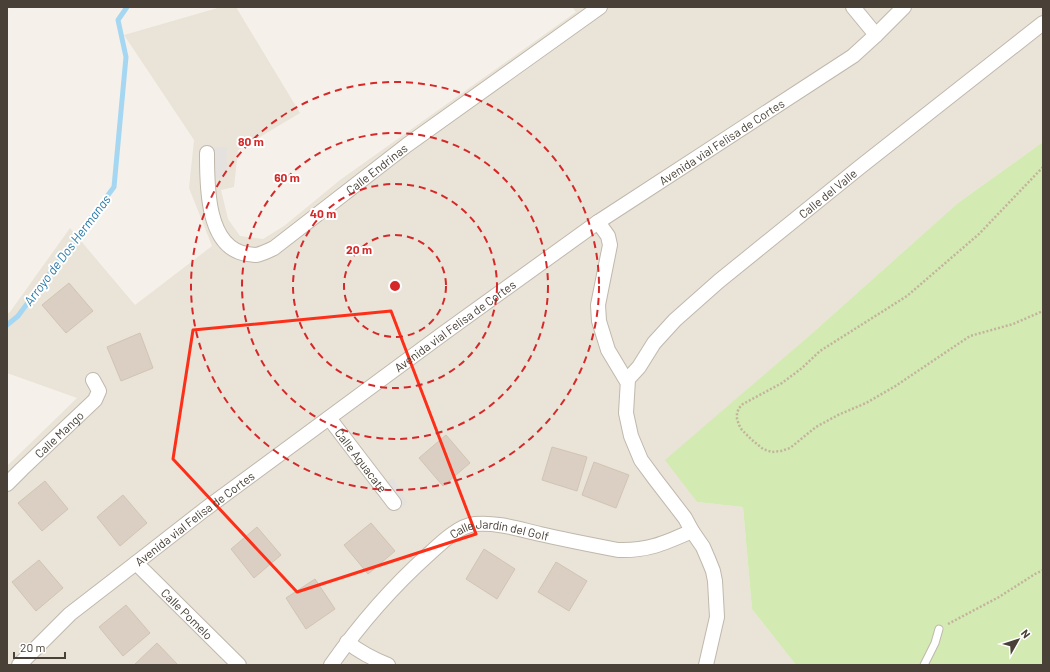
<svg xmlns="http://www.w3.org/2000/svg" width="1050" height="672" viewBox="0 0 1050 672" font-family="Barlow,sans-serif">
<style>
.residential{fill:#e9e3d8}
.green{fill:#d3eab2}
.parking{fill:#e4e1de}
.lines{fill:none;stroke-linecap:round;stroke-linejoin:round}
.stream{stroke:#a6d7f2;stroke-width:5}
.building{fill:#dacfc2;stroke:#d2c4b2}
.service-casing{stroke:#c1b8ac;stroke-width:9}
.minor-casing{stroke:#c1b8ac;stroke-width:16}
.path{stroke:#c3b39d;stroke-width:2.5;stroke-dasharray:2 2;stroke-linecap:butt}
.service{stroke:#fff;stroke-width:7}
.minor{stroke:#fff;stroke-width:14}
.marked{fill:none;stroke:#fd2f19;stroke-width:3;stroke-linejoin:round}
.ring{fill:none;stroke:#d62828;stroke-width:2;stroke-dasharray:7 5}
.labels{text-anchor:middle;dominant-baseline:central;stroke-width:4;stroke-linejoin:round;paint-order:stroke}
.street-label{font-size:12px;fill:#494137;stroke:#fff}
.water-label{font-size:13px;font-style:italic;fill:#2b79a7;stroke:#fff}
.centre{fill:#d62828;stroke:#fff;stroke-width:2}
.ring-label{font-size:12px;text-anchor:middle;font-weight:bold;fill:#d62828;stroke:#fff;stroke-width:4;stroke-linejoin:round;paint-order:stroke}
</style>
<rect width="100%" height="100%" fill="#f5f1ea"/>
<path class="residential" d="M221,7H236L300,113L238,150L234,187L221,190L228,219L240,236L263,239L284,226L340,180L576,12L572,7H1043V142L958,203L809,336L666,460L697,502L743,507L752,609L796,665H7V466L77,398L7,373V314L10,312L70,228L135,305L212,246L189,188L194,140L124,35Z"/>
<path class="green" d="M1043,142V665H796L752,609L743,507L697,502L665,460L809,336L958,203Z"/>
<path class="parking" d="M214,147H227L226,178H213Z
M393,478L407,503L401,508L387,482Z"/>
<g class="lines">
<path class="stream" d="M7,325L18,316L114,187L126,57L118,20L127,7"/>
</g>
<path class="building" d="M69,283L93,311L66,333L42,305Z
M140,333L153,368L121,381L107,347Z
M446,435L470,463L443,486L419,458Z
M552,447L587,457L577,491L542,480Z
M594,462L629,475L616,508L582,495Z
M45,481L68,509L42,531L18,503Z
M123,495L147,523L120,546L97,517Z
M371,523L395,551L368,574L344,545Z
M257,527L281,555L254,578L231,549Z
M484,549L515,569L497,599L466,579Z
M39,560L63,588L36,611L12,582Z
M556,562L587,581L569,611L538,592Z
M315,579L335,609L306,629L286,598Z
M126,605L150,633L123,656L99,627Z
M157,643L178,665H134Z"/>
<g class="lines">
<g class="service-casing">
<path id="service" d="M924,665L935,643L939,629"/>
</g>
<g class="minor-casing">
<g id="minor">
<path d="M853,7L876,35"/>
<path id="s1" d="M207,153C207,184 206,248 247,254C250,254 254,255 256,255C262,254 268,251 274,248L407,145L600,7"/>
<path d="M598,222L608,236L610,245L598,305L599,321L608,350L626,380L628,379"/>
<path id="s2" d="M628,379L639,367L654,343L675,320L719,281L860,167L1043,23"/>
<path id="s3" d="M329,418L394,503"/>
<path id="s4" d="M7,484L22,469L95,400L99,391L93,380"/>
<path d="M692,531L703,547L709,561L713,571L715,581L717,617L706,665"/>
<path id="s5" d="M136,563L239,665"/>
<path d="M347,642C360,652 373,659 388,665"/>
<path id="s6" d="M19,665L70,614L136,563L204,510L444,333L598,222L853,56L876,35L904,7"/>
<path id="s7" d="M331,665C360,624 392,587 429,554C441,543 458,526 475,524C497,522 518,529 540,534C566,540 592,545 618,550C648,551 665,543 692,531L685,518L655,479L641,460L631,436L626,413L628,379"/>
</g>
</g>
<path class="path" d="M1043,167L979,234L907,296L820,351L802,368L782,383L743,404L739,408L737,413V419L739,425L742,430L752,440L763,449L772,452L781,451L790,448L816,427L838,415L866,403L894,387L970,336L1013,324L1043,311
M948,624L999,597L1035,574L1043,570"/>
<use href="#service" class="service"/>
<use href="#minor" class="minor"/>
</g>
<path class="marked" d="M391,311L476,534L297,592L173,459L193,330Z"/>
<g class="ring">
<circle cx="395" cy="286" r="51"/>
<circle cx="395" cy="286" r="102"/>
<circle cx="395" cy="286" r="153"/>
<circle cx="395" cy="286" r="204"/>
</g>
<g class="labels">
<g class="street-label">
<text stroke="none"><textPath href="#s6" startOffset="877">Avenida vial Felisa de Cortes</textPath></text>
<text stroke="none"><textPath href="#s1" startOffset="276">Calle Endrinas</textPath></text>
<text stroke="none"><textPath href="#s2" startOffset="274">Calle del Valle</textPath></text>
<text stroke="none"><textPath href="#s6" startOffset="553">Avenida vial Felisa de Cortes</textPath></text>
<text stroke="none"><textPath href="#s4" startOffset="72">Calle Mango</textPath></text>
<text stroke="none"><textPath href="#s3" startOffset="53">Calle Aguacate</textPath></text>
<text stroke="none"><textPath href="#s6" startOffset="229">Avenida vial Felisa de Cortes</textPath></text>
<text stroke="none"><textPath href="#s7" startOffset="228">Calle Jardín del Golf</textPath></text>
<text stroke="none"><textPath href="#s5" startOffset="72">Calle Pomelo</textPath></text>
</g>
<g class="water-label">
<text transform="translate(67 250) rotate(-53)">Arroyo de Dos Hermanas</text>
</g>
</g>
<circle cx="395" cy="286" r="6" class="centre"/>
<g class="ring-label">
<text x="251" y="146">80 m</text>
<text x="287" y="182">60 m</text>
<text x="323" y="218">40 m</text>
<text x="359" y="254">20 m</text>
</g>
<rect width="1050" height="672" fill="none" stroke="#494137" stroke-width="16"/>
<g transform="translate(1018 640) rotate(51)" stroke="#ffffff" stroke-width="3" paint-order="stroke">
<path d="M0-3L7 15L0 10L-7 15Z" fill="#494137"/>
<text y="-6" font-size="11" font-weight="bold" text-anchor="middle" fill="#494137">N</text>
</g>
<path d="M14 652v6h51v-6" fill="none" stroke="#494137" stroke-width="2"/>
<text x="20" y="652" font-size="12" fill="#494137" stroke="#ffffff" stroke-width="3" paint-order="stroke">20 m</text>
</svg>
